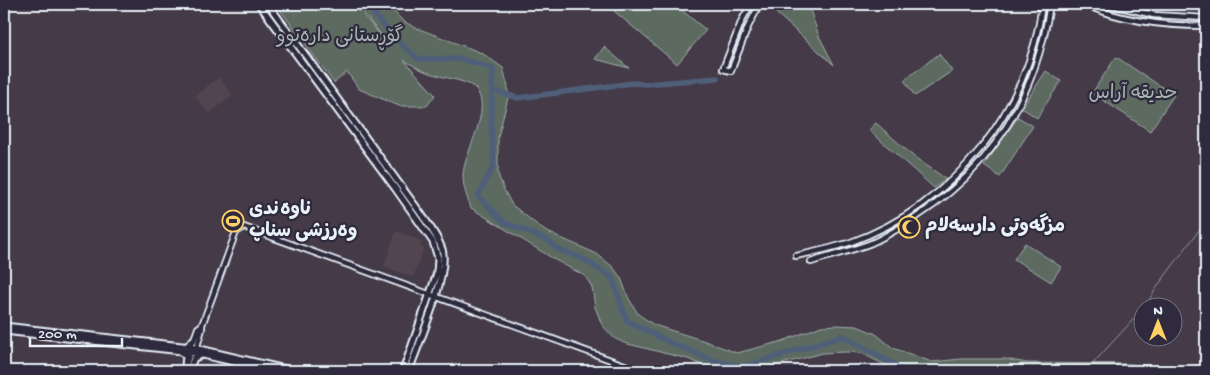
<svg xmlns="http://www.w3.org/2000/svg" width="1210" height="375" viewBox="0 0 1210 375" font-family="'Gochi Hand','Playpen Sans Arabic',sans-serif">
<style>
.built{fill:#534550}
.green{fill:#5c6b61;stroke:#a2aeac}
.lines{fill:none;stroke-linecap:round;stroke-linejoin:round}
.stream{stroke:#8d99ac;stroke-width:1}
.river{stroke:#505f7a;stroke-width:5.5}
.tertiary-casing{stroke:#e8f1f8;stroke-width:8}
.secondary-casing{stroke:#e8f1f8;stroke-width:9}
.tertiary{stroke:#2f2a3d;stroke-width:4.5}
.secondary{stroke:#2f2a3d;stroke-width:5}
.labels{text-anchor:middle;dominant-baseline:central;stroke-width:4.5;stroke-linejoin:round;paint-order:stroke}
.park-label{font-size:19px;fill:#a9b5b4;stroke:#2f2a3d}
.poi-label{font-size:19px;font-weight:bold;fill:#e8f1f8;stroke:#2f2a3d;text-anchor:start}
</style>
<rect width="100%" height="100%" fill="#443a48"/>
<filter id="ink" filterUnits="userSpaceOnUse"><feTurbulence type="fractalNoise" baseFrequency=".02" numOctaves="2"/><feDisplacementMap in="SourceGraphic" scale="10" xChannelSelector="R" yChannelSelector="G"/><feConvolveMatrix kernelMatrix="1 2 1 2 8 2 1 2 1" color-interpolation-filters="sRGB"/></filter>
<g filter="url(#ink)">
<path class="built" d="M219,77L233,95L209,114L195,96Z
M396,231L422,241L420,247L424,248L413,278L384,266Z"/>
<path class="green" d="M276,4H353L386,41L356,4H386L403,21L414,27L482,53L503,68L508,87V98L498,137V174L504,190L512,205L545,231L597,254L613,267L621,278L628,297L638,314L654,325L702,340L737,353L783,341L821,326L837,325L857,326L876,334L893,348L932,362L961,359H1005L1027,363L1131,364L1190,371H891L885,365L861,353L846,352L823,353L755,371H716L688,359L624,343L614,338L602,325L595,307L592,287L585,276L557,261L471,208C467,197 463,188 463,175C464,151 494,109 475,88C467,80 437,77 424,71C417,68 411,64 404,60L435,95L427,106H399L359,89L347,72L334,83Z
M620,4H674L706,30L677,64L614,11Z
M766,4H808L819,36L834,65Z
M604,47L629,68L595,59Z
M939,54L952,71L915,96L904,80Z
M1116,57L1174,95L1150,131L1092,93Z
M1046,71L1061,81L1037,118L1022,108Z
M1018,117L1033,126L1000,177L984,166Z
M876,123L913,156L946,179L934,188L869,130Z
M1025,243L1061,267L1051,282L1014,259Z"/>
<g class="lines">
<path class="stream" d="M1144,308L1159,284L1206,221
M1086,371L1142,310"/>
<path class="river" d="M366,4L394,38L419,59H461L493,69L491,126L494,165L478,196L504,222L547,240L559,250L581,258L612,277L627,321L669,342L711,360L743,367L843,336L902,369L910,371
M492,90L518,98L633,83L646,84L717,78
M1117,371L1206,369"/>
<g class="tertiary-casing">
<path id="tertiary" d="M751,4L742,20L723,69L731,71L748,27L760,4
M1084,4C1121,21 1166,26 1206,26
M1097,4H1110
M1108,4L1154,15L1206,18
M796,256C814,252 833,248 851,242C952,206 1030,110 1042,4
M811,262C830,256 850,251 869,244C886,237 903,226 918,216C994,166 1037,93 1050,4
M193,342L198,328L202,325L236,232L244,227L641,371
M196,350L202,329V325
M184,371L191,349"/>
</g>
<g class="secondary-casing">
<path id="secondary" d="M259,4L395,188L433,242L438,258L437,273L403,371
M268,4L422,215C429,225 438,237 442,249C450,273 418,345 409,371
M4,326L191,347L294,371
M4,331L190,352L272,371
M187,346L194,339
M181,352L186,356L185,366
M190,368L194,358L200,356"/>
</g>
<use href="#tertiary" class="tertiary"/>
<use href="#secondary" class="secondary"/>
</g>
</g>
<defs>
<g id="stadium-ring" transform="scale(1.125)"><circle r="9.5" fill="#2f2a3d" stroke="#ffd166" stroke-width="1.5"/><path d="M0-5a6.5 5 0 1 0 0 10a6.5 5 0 1 0 0-10ZM-3.5-1.8h7v3.6h-7Z" fill="#ffd166"/></g>
<g id="mosque-ring" transform="scale(1.125)"><circle r="9.5" fill="#2f2a3d" stroke="#ffd166" stroke-width="1.5"/><path d="M3.5-4.9A6 6 0 1 0 3.5 4.9A5 5 0 1 1 3.5-4.9Z" fill="#ffd166"/></g>
</defs>
<g fill-rule="evenodd">
<use href="#stadium-ring" x="233" y="221"/>
<use href="#mosque-ring" x="909" y="227"/>
</g>
<g class="labels">
<g class="park-label">
<text x="340" y="37">گۆڕستانی دارەتوو</text>
<text x="1133" y="94">حديقه آراس</text>
</g>
<g class="poi-label">
<text x="249" y="210">ناوەندی<tspan x="249" dy="22">وەرزشی سناپ</tspan></text>
<text x="925" y="227">مزگەوتی دارسەلام</text>
</g>
</g>
<rect width="1210" height="375" fill="none" stroke="#2f2a3d" stroke-width="20"/>
<rect x="10" y="10" width="1190" height="355" fill="none" stroke="#e8f1f8" stroke-width="2" filter="url(#ink)"/>
<g transform="translate(1158 322)"><circle r="24" fill="#2f2a3d" stroke="#797a88"/>
<path d="M0-4L9 19L0 12L-9 19Z" fill="#ffd166"/>
<text y="-8" font-size="14" font-weight="bold" text-anchor="middle" fill="#e8f1f8">N</text>
</g>
<path d="M30 338v8h92v-8" fill="none" stroke="#e8f1f8" stroke-width="2.5"/>
<text x="38" y="338" font-size="15" fill="#e8f1f8" stroke="#2f2a3d" stroke-width="4" paint-order="stroke">200 m</text>
</svg>
